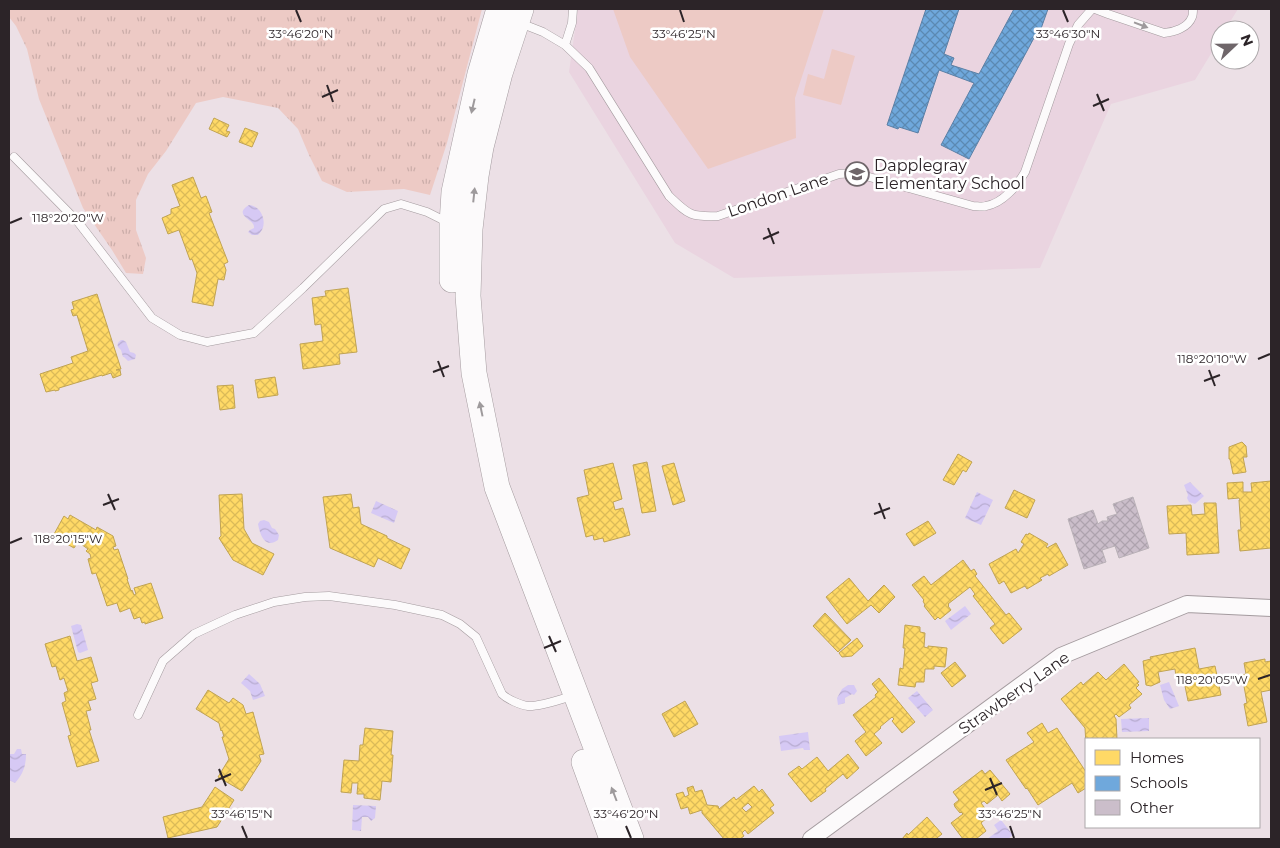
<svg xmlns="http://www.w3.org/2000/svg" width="1280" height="848" viewBox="0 0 1280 848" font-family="Montserrat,sans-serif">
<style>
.built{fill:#ead4e0}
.grass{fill:url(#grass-tufts)}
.park{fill:#edcac5}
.water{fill:url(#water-waves)}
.homes{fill:url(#homes-cross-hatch);stroke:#c0a353;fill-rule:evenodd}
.schools{fill:url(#schools-cross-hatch);stroke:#5b80a6}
.building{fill:url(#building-cross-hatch);stroke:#bab2b8}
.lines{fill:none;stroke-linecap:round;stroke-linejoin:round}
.service-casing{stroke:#a49b9f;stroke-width:9}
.minor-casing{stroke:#a49b9f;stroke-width:18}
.primary-casing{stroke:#a49b9f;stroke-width:26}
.service{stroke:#fcfafb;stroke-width:8}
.minor{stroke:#fcfafb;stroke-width:16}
.primary{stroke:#fcfafb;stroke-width:25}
.oneway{fill:#9e9a9c}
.ticks{fill:none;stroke:#2c2428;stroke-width:2}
.labels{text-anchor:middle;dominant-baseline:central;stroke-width:5;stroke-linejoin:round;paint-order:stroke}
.poi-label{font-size:16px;fill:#2c2428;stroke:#fff;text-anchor:start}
.street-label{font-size:16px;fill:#2c2428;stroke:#fff}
.ticks-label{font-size:12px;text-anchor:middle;fill:#2c2428;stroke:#fff;stroke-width:5;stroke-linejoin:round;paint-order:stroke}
</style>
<defs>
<pattern id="grass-tufts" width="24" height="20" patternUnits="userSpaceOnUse" patternTransform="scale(1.25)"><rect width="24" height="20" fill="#edcac5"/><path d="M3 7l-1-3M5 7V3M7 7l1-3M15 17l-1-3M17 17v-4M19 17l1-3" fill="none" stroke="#cbada9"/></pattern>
<pattern id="water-waves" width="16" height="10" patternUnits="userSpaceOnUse" patternTransform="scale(1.25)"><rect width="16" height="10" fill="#d6c9f4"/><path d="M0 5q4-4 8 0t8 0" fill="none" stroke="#b8acd1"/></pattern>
<pattern id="homes-cross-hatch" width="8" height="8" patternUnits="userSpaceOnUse" patternTransform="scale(1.25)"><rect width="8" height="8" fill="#ffd966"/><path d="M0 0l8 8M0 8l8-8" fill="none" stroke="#dbba58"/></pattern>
<pattern id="schools-cross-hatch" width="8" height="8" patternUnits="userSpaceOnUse" patternTransform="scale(1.25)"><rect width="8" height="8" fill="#6fa8dc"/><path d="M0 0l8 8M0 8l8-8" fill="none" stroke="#5b89b2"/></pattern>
<pattern id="building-cross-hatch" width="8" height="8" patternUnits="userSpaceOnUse" patternTransform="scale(1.25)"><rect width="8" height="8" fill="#cbbeca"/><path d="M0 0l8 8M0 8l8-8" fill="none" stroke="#aea3ae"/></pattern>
</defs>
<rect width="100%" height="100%" fill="#ece0e6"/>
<path class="built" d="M578,9H1238L1225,30H1220V39L1195,80L1111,104L1040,268L734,278L675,243L569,72Z"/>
<path class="grass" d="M9,9H482L447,143L430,195L404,189L347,192L322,181L309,155L298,129L278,108L223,97L196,103L166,151L148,174L136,200V230L146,258L143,274L126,273L112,250L83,208L39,99L27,49L16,26L9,17Z"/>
<path class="park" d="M613,9H824L795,98L796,138L708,169L630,57Z
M832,49L855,56L841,105L803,95L808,74L824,79Z"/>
<path class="water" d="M249,205C263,206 269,226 258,235H252L248,232L250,230L254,228C254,227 254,225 253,224C250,219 234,214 249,205Z
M121,340H123L126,342L130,352L134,353L136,355L135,359L128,361L124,357H123L121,350L118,347C117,344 118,342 121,340Z
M1190,482L1204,496L1195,504L1189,502L1187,498L1188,495L1184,485Z
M977,492L993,500L981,525L965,518Z
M376,501L398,511L394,523L371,513Z
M264,520L269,522L272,528L275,529L279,535L278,540C265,549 260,535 258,524L260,521Z
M965,606L971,614L951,630L945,621Z
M77,624L81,625L88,650L80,653L78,652L71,626Z
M249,674L260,684L265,696L253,700L250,691L241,683Z
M1169,682L1179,706L1170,709L1164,700L1160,685Z
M848,685H854L857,691L854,695L852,694L845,698V703L838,705L837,698L842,689Z
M917,691L933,710L925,717L908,698Z
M1149,718V731L1122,732L1121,719Z
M808,732L810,750H804L803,748L781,751L779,736Z
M17,749H21L22,754H26C26,766 23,774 15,783L9,780V757L10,754H14Z
M353,805L376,806L375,818L371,821L368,817H362L361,831L352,830Z
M1001,820L1013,835L1008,839H987L998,831L994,825Z"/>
<path class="homes" d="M214,118L229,125L226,131L230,132L227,137L209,129Z
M245,128L258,133L252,147L239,142Z
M193,177L201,198L206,196L212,212L209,213L228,262L224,264L226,270L224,280L218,279L213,306L192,302L197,273L192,259L190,260L179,230L168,234L162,218L171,214V209L180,206L172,185Z
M348,288L357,352L339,354L340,364L303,369L300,344L323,341L321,324L315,325L312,298L326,296L325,291Z
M97,294L121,369L116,370H120L121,375L113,378L111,373L102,376V375L59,388V390L55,391V390L46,392L40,374L73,363L71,357L88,351L77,315L73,316L71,310L74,309L72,302Z
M275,377L278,395L258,398L255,380Z
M233,385L235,408L220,410L217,386Z
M1242,442L1246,446L1247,457H1243L1246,472L1233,474L1230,459H1229V447Z
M958,454L972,462L966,472L963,470L954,485L943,480Z
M647,462L656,511L642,513L633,465Z
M613,463L622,499L613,502L615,510L623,508L630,535L604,542L603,538L594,540L593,535L586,537L577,498L589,495L584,470Z
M674,463L685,501L673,505L662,466Z
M1271,481V548L1240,551L1238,530H1241L1239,500H1240L1239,498L1228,499L1227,483L1243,482V492H1252L1251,483Z
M1014,490L1035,500L1027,518L1005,508Z
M242,494L244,529L252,543L274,554L263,575L233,560L219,538L221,536L219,495Z
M351,494L353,508L359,507L361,524L387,536V538L410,549L401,569L378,558L374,567L330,548L323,497Z
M1204,503H1216L1219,553L1187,555L1186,533L1169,534L1167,506L1191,505L1192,515L1205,514Z
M70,515L96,530L97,527L113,536L116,546L113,547L114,550L118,549L128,579H127L131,591L132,590L134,595L136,594L134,588L151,583L163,618L145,624V622L142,623L140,617L134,619L130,608L120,612L117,603L107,606L96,573L92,574L88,559L91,558L90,554L86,551L88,549L78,542L74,548L53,536L64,516L68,519Z
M928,521L936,533L914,546L906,534Z
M1029,533L1048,544L1046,547L1047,548L1056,543L1068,565L1049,576L1048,574L1040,578L1042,580L1027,589L1025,586L1011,593L1004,581L999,584L989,564L1016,549L1018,553L1024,544L1021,542L1026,534L1028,535Z
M963,560L971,571L974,569L977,574L975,576L1006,615L1009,613L1022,629L1003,644L990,628L995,624L973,596L975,594L970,587L948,604L949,605L948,606L951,610L940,619L938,617L935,620L924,606L925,605L923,601L924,600L912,585L924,576L931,585Z
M849,578L868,601L884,585L895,597L879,613L871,605L847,624L826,597Z
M825,613L851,640L838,652L813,626Z
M905,625L920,627V632L925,633L924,647L928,648V646L947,648L945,667L934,666V669H925L924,682H916L915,687L898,685L900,668L903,669L905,648H903Z
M70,636L77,661L91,657L98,681L91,683L96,699L88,701L91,710L86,711L91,730H89L99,761L77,767L68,736L71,735L62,703L66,701L64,693L68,691L64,678L60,680L56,666L52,667L45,644Z
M857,638L863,646L852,656L842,657L839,653Z
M1195,648L1199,669L1215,666L1221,695L1188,701L1183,676L1176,677L1175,669L1158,672L1160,682L1151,686L1146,685L1143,661L1151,659L1150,657Z
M1265,659V662L1271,661V690L1261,692L1267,722L1248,726L1244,704L1247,703L1242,675L1246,674L1244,663Z
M955,662L966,676L952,687L941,673Z
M1124,664L1139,682L1137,683L1139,685L1136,688L1142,694L1129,705L1131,708L1119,717L1116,714L1114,716L1116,719L1117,739H1086V745L1085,728L1061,699L1081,682L1083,685L1098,672L1106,680Z
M879,678L915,722L902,733L892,721L894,719L892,717L880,727L881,728L874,734L882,743L866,756L855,741L866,732L853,715L876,697L875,695L878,692L872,684Z
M208,690L229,703L233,698L243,705L246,714L253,712L264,754L259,755L261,761L242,791L218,777L229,759L222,737H224L222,730L221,731L219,723L196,709Z
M685,701L698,724L674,737L662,714Z
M1042,723L1048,733L1057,728L1086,772V788L1078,793L1072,783L1038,805L1027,788L1026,789L1006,760L1034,742L1027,733Z
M365,728L393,731L391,755H393L391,782L382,781L380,800L364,798V794H357L358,783H352L351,793L341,792L344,760L359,761L360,745H363Z
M848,754L859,768L847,779L843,774L825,789L826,791L811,802L788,774L799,766L802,769L817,757L828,771Z
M982,770L985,774L990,770L1010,794L1002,801L998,795L987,804L984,801L981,803L990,815L981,823L986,831L976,839H963L951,823L963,814L961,812L960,813L955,807L954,804L959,800L953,792Z
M693,786L695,792L702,790L707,805L718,806L719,809L734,797L736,800L754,786L759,792L762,789L774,805L770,808L774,813L748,834L745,830L742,833L744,836L740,839H724L702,813V810L690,814L688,807L681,809L676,794L683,792L685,797L689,795L687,788ZM748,803L752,807L746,812L742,808Z
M215,787L234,800L217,827L168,838L163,817L202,807Z
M927,817L942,834L937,838L939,839H902L907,833L908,835Z"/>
<path class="schools" d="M926,9H959L944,54L954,58L951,65L979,74L1014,9H1048L1038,37L1035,36L969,159L941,145L974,83L939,70L918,133L899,127L898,129L887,125Z"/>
<path class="building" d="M1133,497L1149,548L1119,558L1115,546L1102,550L1106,562L1084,569L1068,519L1093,510L1098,524L1102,521H1108L1107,517L1117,514L1113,504Z"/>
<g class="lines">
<g class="service-casing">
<path id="service" d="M1095,9L1108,14L1164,33C1174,32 1188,28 1192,17C1193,15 1193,12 1193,9
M520,23L543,32L565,45L589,68L669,196C689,215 690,217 718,216L839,174L855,173L973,206C977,206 982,207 986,206C1003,203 1017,186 1025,172L1069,44L1078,25L1092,9
M565,45L572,23L573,9
M14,157L78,222L152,318L180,335L207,342L254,333L303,288L384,209L401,204L427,212L449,223
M138,715L163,661L194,634L235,615L274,602L305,597L329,596L395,605L442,615L460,624L476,637L502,694C507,699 520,705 528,706C538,707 562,699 572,696"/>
</g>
<g class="minor-casing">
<path id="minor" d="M811,839L1061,656L1187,604L1271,608"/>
</g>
<g class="primary-casing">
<path id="primary" d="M521,9L500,73L481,147L476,176L470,229L468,296L474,373L497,487L631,839
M452,280V224L454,192L480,74L499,9
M584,762L612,839"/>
</g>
<use href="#service" class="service"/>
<use href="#minor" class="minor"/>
<use href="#primary" class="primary"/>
</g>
<defs><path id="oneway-solid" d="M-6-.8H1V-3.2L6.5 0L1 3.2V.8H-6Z" transform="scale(1.25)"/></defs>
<g class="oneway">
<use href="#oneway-solid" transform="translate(1141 25) rotate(21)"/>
<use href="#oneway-solid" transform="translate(473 106) rotate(103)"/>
<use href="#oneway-solid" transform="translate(474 195) rotate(-84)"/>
<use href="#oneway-solid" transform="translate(481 409) rotate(-102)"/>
<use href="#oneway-solid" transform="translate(614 794) rotate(-111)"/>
</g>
<path class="ticks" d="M296,10L301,22M680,10L684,22M1063,10L1068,22M327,85L333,102M1097,94L1104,111M322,97L338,90M1093,106L1109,99M10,223L22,218M768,228L774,244M763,239L779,232M1258,359L1270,354M438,361L444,377M1209,370L1215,386M433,372L449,366M1204,381L1220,375M108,494L115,510M879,503L885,519M103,505L119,499M874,514L890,508M10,543L22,538M549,636L556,652M544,648L561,641M1258,679L1270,675M219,769L226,786M990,778L997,795M215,781L231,774M985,790L1002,783M242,826L247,838M626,826L631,838M1010,826L1014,838"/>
<defs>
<g id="school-ring" transform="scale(1.25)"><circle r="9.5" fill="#fff" stroke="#6f666a" stroke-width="1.5"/><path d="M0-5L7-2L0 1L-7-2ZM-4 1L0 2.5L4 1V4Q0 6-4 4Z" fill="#6f666a"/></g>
</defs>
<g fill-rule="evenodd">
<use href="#school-ring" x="857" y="174"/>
</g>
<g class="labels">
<g class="poi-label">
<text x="874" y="165">Dapplegray<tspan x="874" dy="18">Elementary School</tspan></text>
</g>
<g class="street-label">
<text transform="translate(778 195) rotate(-19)">London Lane</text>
<text transform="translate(1014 693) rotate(-35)">Strawberry Lane</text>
</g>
</g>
<g class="ticks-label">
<text x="301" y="38">33°46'20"N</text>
<text x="684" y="38">33°46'25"N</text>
<text x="1068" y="38">33°46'30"N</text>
<text x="68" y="222">118°20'20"W</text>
<text x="1212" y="363">118°20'10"W</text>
<text x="68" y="543">118°20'15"W</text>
<text x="1212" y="684">118°20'05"W</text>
<text x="242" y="818">33°46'15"N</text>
<text x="626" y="818">33°46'20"N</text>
<text x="1010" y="818">33°46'25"N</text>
</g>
<rect width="1280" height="848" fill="none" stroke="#2c2428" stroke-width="20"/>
<rect x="1085" y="738" width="175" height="90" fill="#ffffff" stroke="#aba7a9"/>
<rect x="1095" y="750" width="25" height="15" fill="#ffd966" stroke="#aba7a9"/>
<text x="1130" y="763" font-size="15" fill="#2c2428">Homes</text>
<rect x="1095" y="776" width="25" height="15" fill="#6fa8dc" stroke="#aba7a9"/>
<text x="1130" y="788" font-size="15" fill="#2c2428">Schools</text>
<rect x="1095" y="800" width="25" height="15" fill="#cbbeca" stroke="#aba7a9"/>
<text x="1130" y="813" font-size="15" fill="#2c2428">Other</text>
<g transform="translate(1235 45) rotate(68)"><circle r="24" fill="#ffffff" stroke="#aba7a9"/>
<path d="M0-4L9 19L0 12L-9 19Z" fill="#6f666a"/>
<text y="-8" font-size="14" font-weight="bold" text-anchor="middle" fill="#2c2428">N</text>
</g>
</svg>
